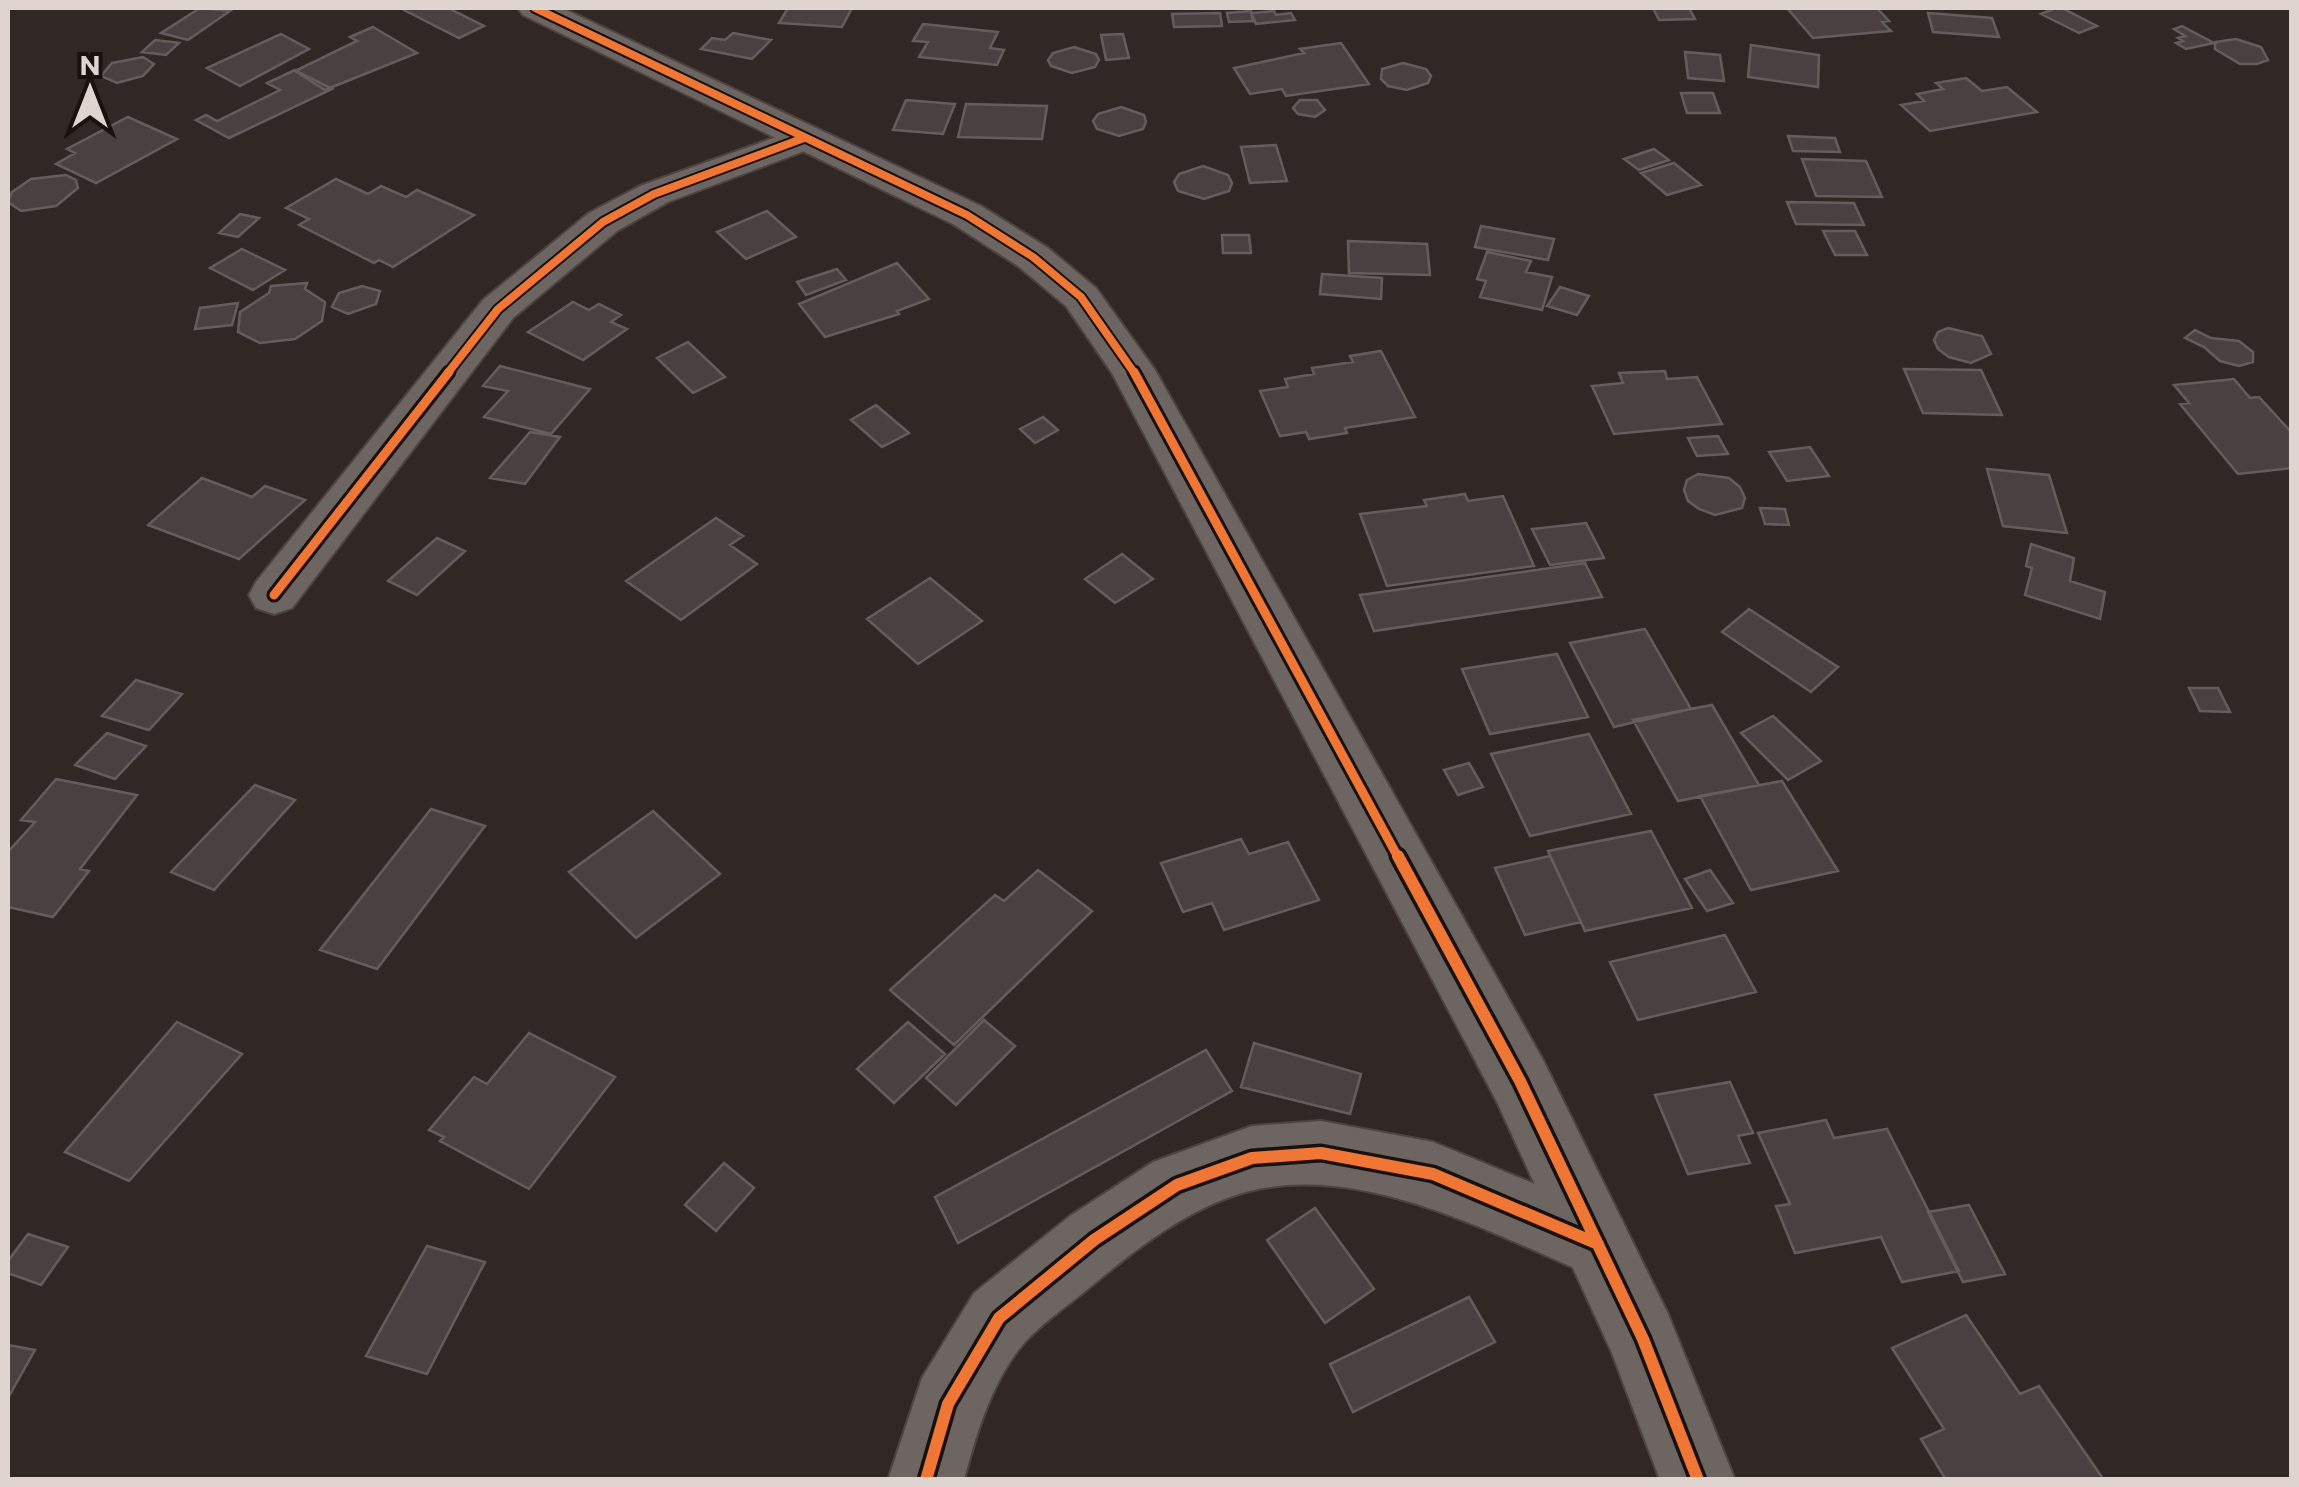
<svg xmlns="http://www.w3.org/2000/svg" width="2299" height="1487" font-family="Commissioner,sans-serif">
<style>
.building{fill:#4a4041;stroke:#645d5d;stroke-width:2.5}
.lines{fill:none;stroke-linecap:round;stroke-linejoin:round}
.minor-casing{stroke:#4c4441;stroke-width:4}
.tertiary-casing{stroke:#4c4441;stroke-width:4}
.minor{fill:#6c6562;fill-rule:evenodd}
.tertiary{fill:#6c6562;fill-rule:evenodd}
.cycleway-far2-casing{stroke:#18110e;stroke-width:12}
.cycleway-far1-casing{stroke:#18110e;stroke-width:15}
.cycleway-casing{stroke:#18110e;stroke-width:19}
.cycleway-far2{stroke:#f07635;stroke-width:8}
.cycleway-far1{stroke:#f07635;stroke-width:9}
.cycleway{stroke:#f07635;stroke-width:12}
</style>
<rect width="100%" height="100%" fill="#312825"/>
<path class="building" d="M 200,8 L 230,11 L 188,40 L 161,33 Z
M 400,8 L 448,8 L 484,26 L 459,38 Z
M 788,8 L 852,8 L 842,27 L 779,23 Z
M 1653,8 L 1689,8 L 1695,19 L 1659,20 Z
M 1787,8 L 1877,8 L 1889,21 L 1882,22 L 1891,31 L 1813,38 Z
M 2056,8 L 2062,8 L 2097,26 L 2079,33 L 2041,14 Z
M 1251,11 L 1253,21 L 1229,22 L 1227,13 Z
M 1274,11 L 1276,15 L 1291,13 L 1295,20 L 1256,24 L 1251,13 Z
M 1220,13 L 1222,26 L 1174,27 L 1172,14 Z
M 1928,13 L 1992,18 L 1999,37 L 1933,32 Z
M 923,24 L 998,32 L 990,48 L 1004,50 L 997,65 L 919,57 L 928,42 L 913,41 Z
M 2182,26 L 2214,43 L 2186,49 L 2176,43 L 2183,41 L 2178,38 L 2185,36 L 2174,29 Z
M 373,27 L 417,53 L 325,90 L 295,71 L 357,41 L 350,37 Z
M 733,33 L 771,40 L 752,59 L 701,49 L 712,38 L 725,40 Z
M 281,34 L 309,49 L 240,86 L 207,68 Z
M 1123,34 L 1129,58 L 1106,60 L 1101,35 Z
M 2236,39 L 2261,47 L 2268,60 L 2257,64 L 2240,64 L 2215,49 L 2215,42 Z
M 155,40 L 179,43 L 166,55 L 142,52 Z
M 1341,43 L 1369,84 L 1286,96 L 1282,89 L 1250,94 L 1234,68 L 1304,53 L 1300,49 Z
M 1751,45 L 1819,55 L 1818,87 L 1748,77 Z
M 1074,47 L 1096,54 L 1099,60 L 1095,67 L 1072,73 L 1051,66 L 1048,60 L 1053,53 Z
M 1685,52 L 1720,55 L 1724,81 L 1688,78 Z
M 143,57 L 154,64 L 143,76 L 117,83 L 101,76 L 112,63 Z
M 1403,63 L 1426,69 L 1431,76 L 1428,83 L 1407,90 L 1388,86 L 1381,79 L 1382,69 Z
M 295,70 L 332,89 L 229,138 L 196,120 L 206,115 L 217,121 L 280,90 L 267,83 Z
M 1966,78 L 1982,91 L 2007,87 L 2037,112 L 1930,131 L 1901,105 L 1924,101 L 1917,94 L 1943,89 L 1936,83 Z
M 1681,93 L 1713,93 L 1720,113 L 1687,113 Z
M 906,100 L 955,104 L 943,134 L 893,130 Z
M 1300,100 L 1317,100 L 1325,110 L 1315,117 L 1298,114 L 1293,108 Z
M 966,104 L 1047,106 L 1042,139 L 958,137 Z
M 1121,107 L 1144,115 L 1146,122 L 1143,129 L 1119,136 L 1097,129 L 1093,121 L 1098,114 Z
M 128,117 L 177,139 L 96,183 L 56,164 L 75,153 L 67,149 Z
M 1788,136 L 1835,138 L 1840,152 L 1793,151 Z
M 1276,145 L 1287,181 L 1250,183 L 1241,147 Z
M 1654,149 L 1669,160 L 1639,170 L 1624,159 Z
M 1802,159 L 1866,161 L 1882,197 L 1816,196 Z
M 1674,163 L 1701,185 L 1667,195 L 1641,173 Z
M 1203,166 L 1228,175 L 1232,183 L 1229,191 L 1204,199 L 1178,191 L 1174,182 L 1179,174 Z
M 66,175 L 76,180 L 78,188 L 56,206 L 21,211 L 8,202 L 12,192 L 31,179 Z
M 336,179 L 368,194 L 381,186 L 406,197 L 417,190 L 474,215 L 393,267 L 379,260 L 374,263 L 299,225 L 309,219 L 286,208 Z
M 1787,202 L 1854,203 L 1864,225 L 1796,224 Z
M 767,211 L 796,237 L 746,259 L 717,232 Z
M 240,214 L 259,218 L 238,237 L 219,233 Z
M 1481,226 L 1554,239 L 1548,260 L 1475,247 Z
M 1823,231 L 1855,231 L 1867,255 L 1835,255 Z
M 1222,235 L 1249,235 L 1251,253 L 1223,253 Z
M 1348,241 L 1427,244 L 1430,275 L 1349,273 Z
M 242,249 L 285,270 L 253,290 L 210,268 Z
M 1487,252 L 1531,261 L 1526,272 L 1552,277 L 1542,310 L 1480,297 L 1486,281 L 1477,279 Z
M 897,263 L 929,299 L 897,311 L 899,314 L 825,337 L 799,304 Z
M 837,269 L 846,280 L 806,295 L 797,282 Z
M 1322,274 L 1382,278 L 1381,299 L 1320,294 Z
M 307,283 L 305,289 L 325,302 L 322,321 L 295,339 L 260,343 L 238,332 L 240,312 L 269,293 L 271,286 Z
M 362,286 L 380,291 L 376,304 L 348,314 L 332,307 L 339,293 Z
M 1560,287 L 1589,296 L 1577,315 L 1547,306 Z
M 573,302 L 589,310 L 599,304 L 621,315 L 611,322 L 627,329 L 583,360 L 528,332 Z
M 238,303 L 232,325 L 195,329 L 200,308 Z
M 1948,328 L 1982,336 L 1991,354 L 1971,363 L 1949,357 L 1938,349 L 1934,340 L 1938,332 Z
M 2195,330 L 2211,338 L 2239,341 L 2253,352 L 2253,362 L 2239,366 L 2220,361 L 2204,347 L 2185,338 Z
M 688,342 L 725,377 L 693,393 L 657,358 Z
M 1381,351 L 1415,417 L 1345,428 L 1347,433 L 1309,439 L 1306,432 L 1280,436 L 1260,391 L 1288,387 L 1285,379 L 1314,374 L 1312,368 L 1353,362 L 1350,356 Z
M 500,366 L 590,389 L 551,434 L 484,417 L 508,391 L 483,386 Z
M 1904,369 L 1981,370 L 2002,415 L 1923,413 Z
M 1665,371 L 1667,379 L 1697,377 L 1722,424 L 1614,434 L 1592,386 L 1623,383 L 1619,373 Z
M 2234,379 L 2250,398 L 2259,397 L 2292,433 L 2292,468 L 2238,474 L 2180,404 L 2189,403 L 2174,385 Z
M 876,405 L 909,433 L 882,447 L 851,420 Z
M 1043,417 L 1058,430 L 1035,443 L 1020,429 Z
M 530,432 L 560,437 L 525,484 L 490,478 Z
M 1718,436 L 1728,454 L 1697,456 L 1688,438 Z
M 1810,447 L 1829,476 L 1787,481 L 1769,452 Z
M 1987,469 L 2049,475 L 2067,533 L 2003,526 Z
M 1698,474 L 1729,478 L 1740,487 L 1745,498 L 1742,508 L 1715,515 L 1699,509 L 1688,501 L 1684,490 L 1687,480 Z
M 202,478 L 252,497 L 265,486 L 305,500 L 239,559 L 148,525 Z
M 1465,494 L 1468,501 L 1503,496 L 1534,566 L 1387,586 L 1360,514 L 1427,506 L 1424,500 Z
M 1760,508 L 1785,509 L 1789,525 L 1765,524 Z
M 716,518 L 743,536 L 730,545 L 757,564 L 681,620 L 626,581 Z
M 1586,523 L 1604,558 L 1550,565 L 1532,529 Z
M 437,538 L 465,551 L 417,595 L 388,581 Z
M 2031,544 L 2074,558 L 2070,581 L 2105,592 L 2100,619 L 2025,595 L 2032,568 L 2026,566 Z
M 1122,554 L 1153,579 L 1115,603 L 1085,579 Z
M 1585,563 L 1602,597 L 1374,631 L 1360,595 Z
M 930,578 L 982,621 L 918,664 L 867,619 Z
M 1749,609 L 1838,667 L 1811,692 L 1722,632 Z
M 1645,629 L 1691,709 L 1614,727 L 1570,643 Z
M 1557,654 L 1588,717 L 1490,734 L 1462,669 Z
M 136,680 L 182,694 L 149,730 L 102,716 Z
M 2189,688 L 2218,688 L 2230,712 L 2200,711 Z
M 1712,705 L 1759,785 L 1678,801 L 1633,720 Z
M 1773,716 L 1821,761 L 1788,780 L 1741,733 Z
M 107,733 L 146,746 L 115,779 L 75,765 Z
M 1589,734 L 1631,814 L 1530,836 L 1491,754 Z
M 1469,763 L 1483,787 L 1458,795 L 1444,770 Z
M 56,779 L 137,795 L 80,869 L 89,871 L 53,917 L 8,907 L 8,852 L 35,822 L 21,820 Z
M 1782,781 L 1838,871 L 1751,890 L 1700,796 Z
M 255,785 L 295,800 L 214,890 L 171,872 Z
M 431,809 L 485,826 L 377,969 L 320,950 Z
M 653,811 L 720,874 L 636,938 L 569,872 Z
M 1651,831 L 1692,908 L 1585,931 L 1548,851 Z
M 1241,839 L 1249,854 L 1288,842 L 1319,900 L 1224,930 L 1212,903 L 1183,912 L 1161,863 Z
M 1550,856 L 1581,922 L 1525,935 L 1495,868 Z
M 1038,870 L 1092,911 L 954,1045 L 890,990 L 995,895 L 1004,901 Z
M 1710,870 L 1733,903 L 1707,911 L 1685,879 Z
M 1725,935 L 1756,992 L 1638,1020 L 1610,962 Z
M 984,1020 L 1015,1046 L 956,1105 L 926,1078 Z
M 177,1022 L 242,1054 L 129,1181 L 65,1152 Z
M 908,1022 L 945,1054 L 894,1103 L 857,1069 Z
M 529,1033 L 615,1077 L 529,1189 L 440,1141 L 444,1137 L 429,1130 L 474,1077 L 487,1084 Z
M 1254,1043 L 1361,1074 L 1350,1114 L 1241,1087 Z
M 1206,1050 L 1232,1091 L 958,1243 L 935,1197 Z
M 1730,1082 L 1753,1133 L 1738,1136 L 1750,1163 L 1688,1174 L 1655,1095 Z
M 1826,1120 L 1834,1138 L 1887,1129 L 1959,1271 L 1902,1282 L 1881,1237 L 1795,1253 L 1776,1206 L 1790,1204 L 1758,1133 Z
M 724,1163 L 754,1188 L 716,1231 L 685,1205 Z
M 1969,1205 L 2005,1274 L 1963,1282 L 1928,1212 Z
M 1315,1208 L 1374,1289 L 1325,1323 L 1267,1240 Z
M 28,1234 L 68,1247 L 41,1285 L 8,1273 L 8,1261 Z
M 427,1246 L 485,1262 L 427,1374 L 366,1356 Z
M 1469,1297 L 1495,1342 L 1353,1412 L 1330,1364 Z
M 1966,1315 L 2020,1394 L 2039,1386 L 2104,1480 L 1946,1480 L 1921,1439 L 1944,1429 L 1892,1348 Z
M 8,1345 L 35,1350 L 8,1398 Z"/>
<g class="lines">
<g class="minor-casing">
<path id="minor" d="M 804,127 L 818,130 L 823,138 L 818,146 L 668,202 L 617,231 L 513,318 L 292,608 L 274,614 L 256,608 L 249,595 L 256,582 L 483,300 L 589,213 L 640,186 Z
M 1321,1121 L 1433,1142 L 1622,1220 L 1632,1244 L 1622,1268 L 1598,1278 C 1496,1236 1364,1162 1250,1191 C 1193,1205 1140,1246 1095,1283 C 1073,1302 1045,1320 1025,1342 C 993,1378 976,1434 964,1480 L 888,1480 L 922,1378 L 974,1293 L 1070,1216 L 1153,1162 L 1252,1126 Z"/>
</g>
<g class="tertiary-casing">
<path id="tertiary" d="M 518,8 L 562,8 L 981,206 L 1048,248 L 1096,288 L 1155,370 L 1543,1060 L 1668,1314 L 1735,1480 L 1660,1480 L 1612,1353 L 1497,1102 L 1112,373 L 1066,306 L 1018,266 L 953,224 L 523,15 Z"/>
</g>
<use href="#minor" class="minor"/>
<use href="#tertiary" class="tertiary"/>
<g class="cycleway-far2-casing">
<path id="cycleway-far2" d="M 535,8 L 967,215 L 1033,257 L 1081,297 L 1135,374
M 447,374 L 498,309 L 603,222 L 654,194 L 804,138"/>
</g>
<g class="cycleway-far1-casing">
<path id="cycleway-far1" d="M 1134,372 L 1399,859
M 274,595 L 449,372"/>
</g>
<g class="cycleway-casing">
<path id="cycleway" d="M 1398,856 L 1520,1081 L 1643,1339 L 1698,1480
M 926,1480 L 948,1404 L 999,1318 L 1094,1240 L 1177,1185 L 1252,1158 L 1321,1153 L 1433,1174 L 1598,1244"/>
</g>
<use href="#cycleway-far2" class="cycleway-far2"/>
<use href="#cycleway-far1" class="cycleway-far1"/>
<use href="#cycleway" class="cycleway"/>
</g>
<rect width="2299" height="1487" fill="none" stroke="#dfd4d0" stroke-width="20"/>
<g transform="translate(90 90)" stroke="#18110e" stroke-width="8" paint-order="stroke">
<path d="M0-8L18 38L0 25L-18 38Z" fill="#dfd4d0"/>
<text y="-15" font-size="28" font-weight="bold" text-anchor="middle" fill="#dfd4d0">N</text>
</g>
</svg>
